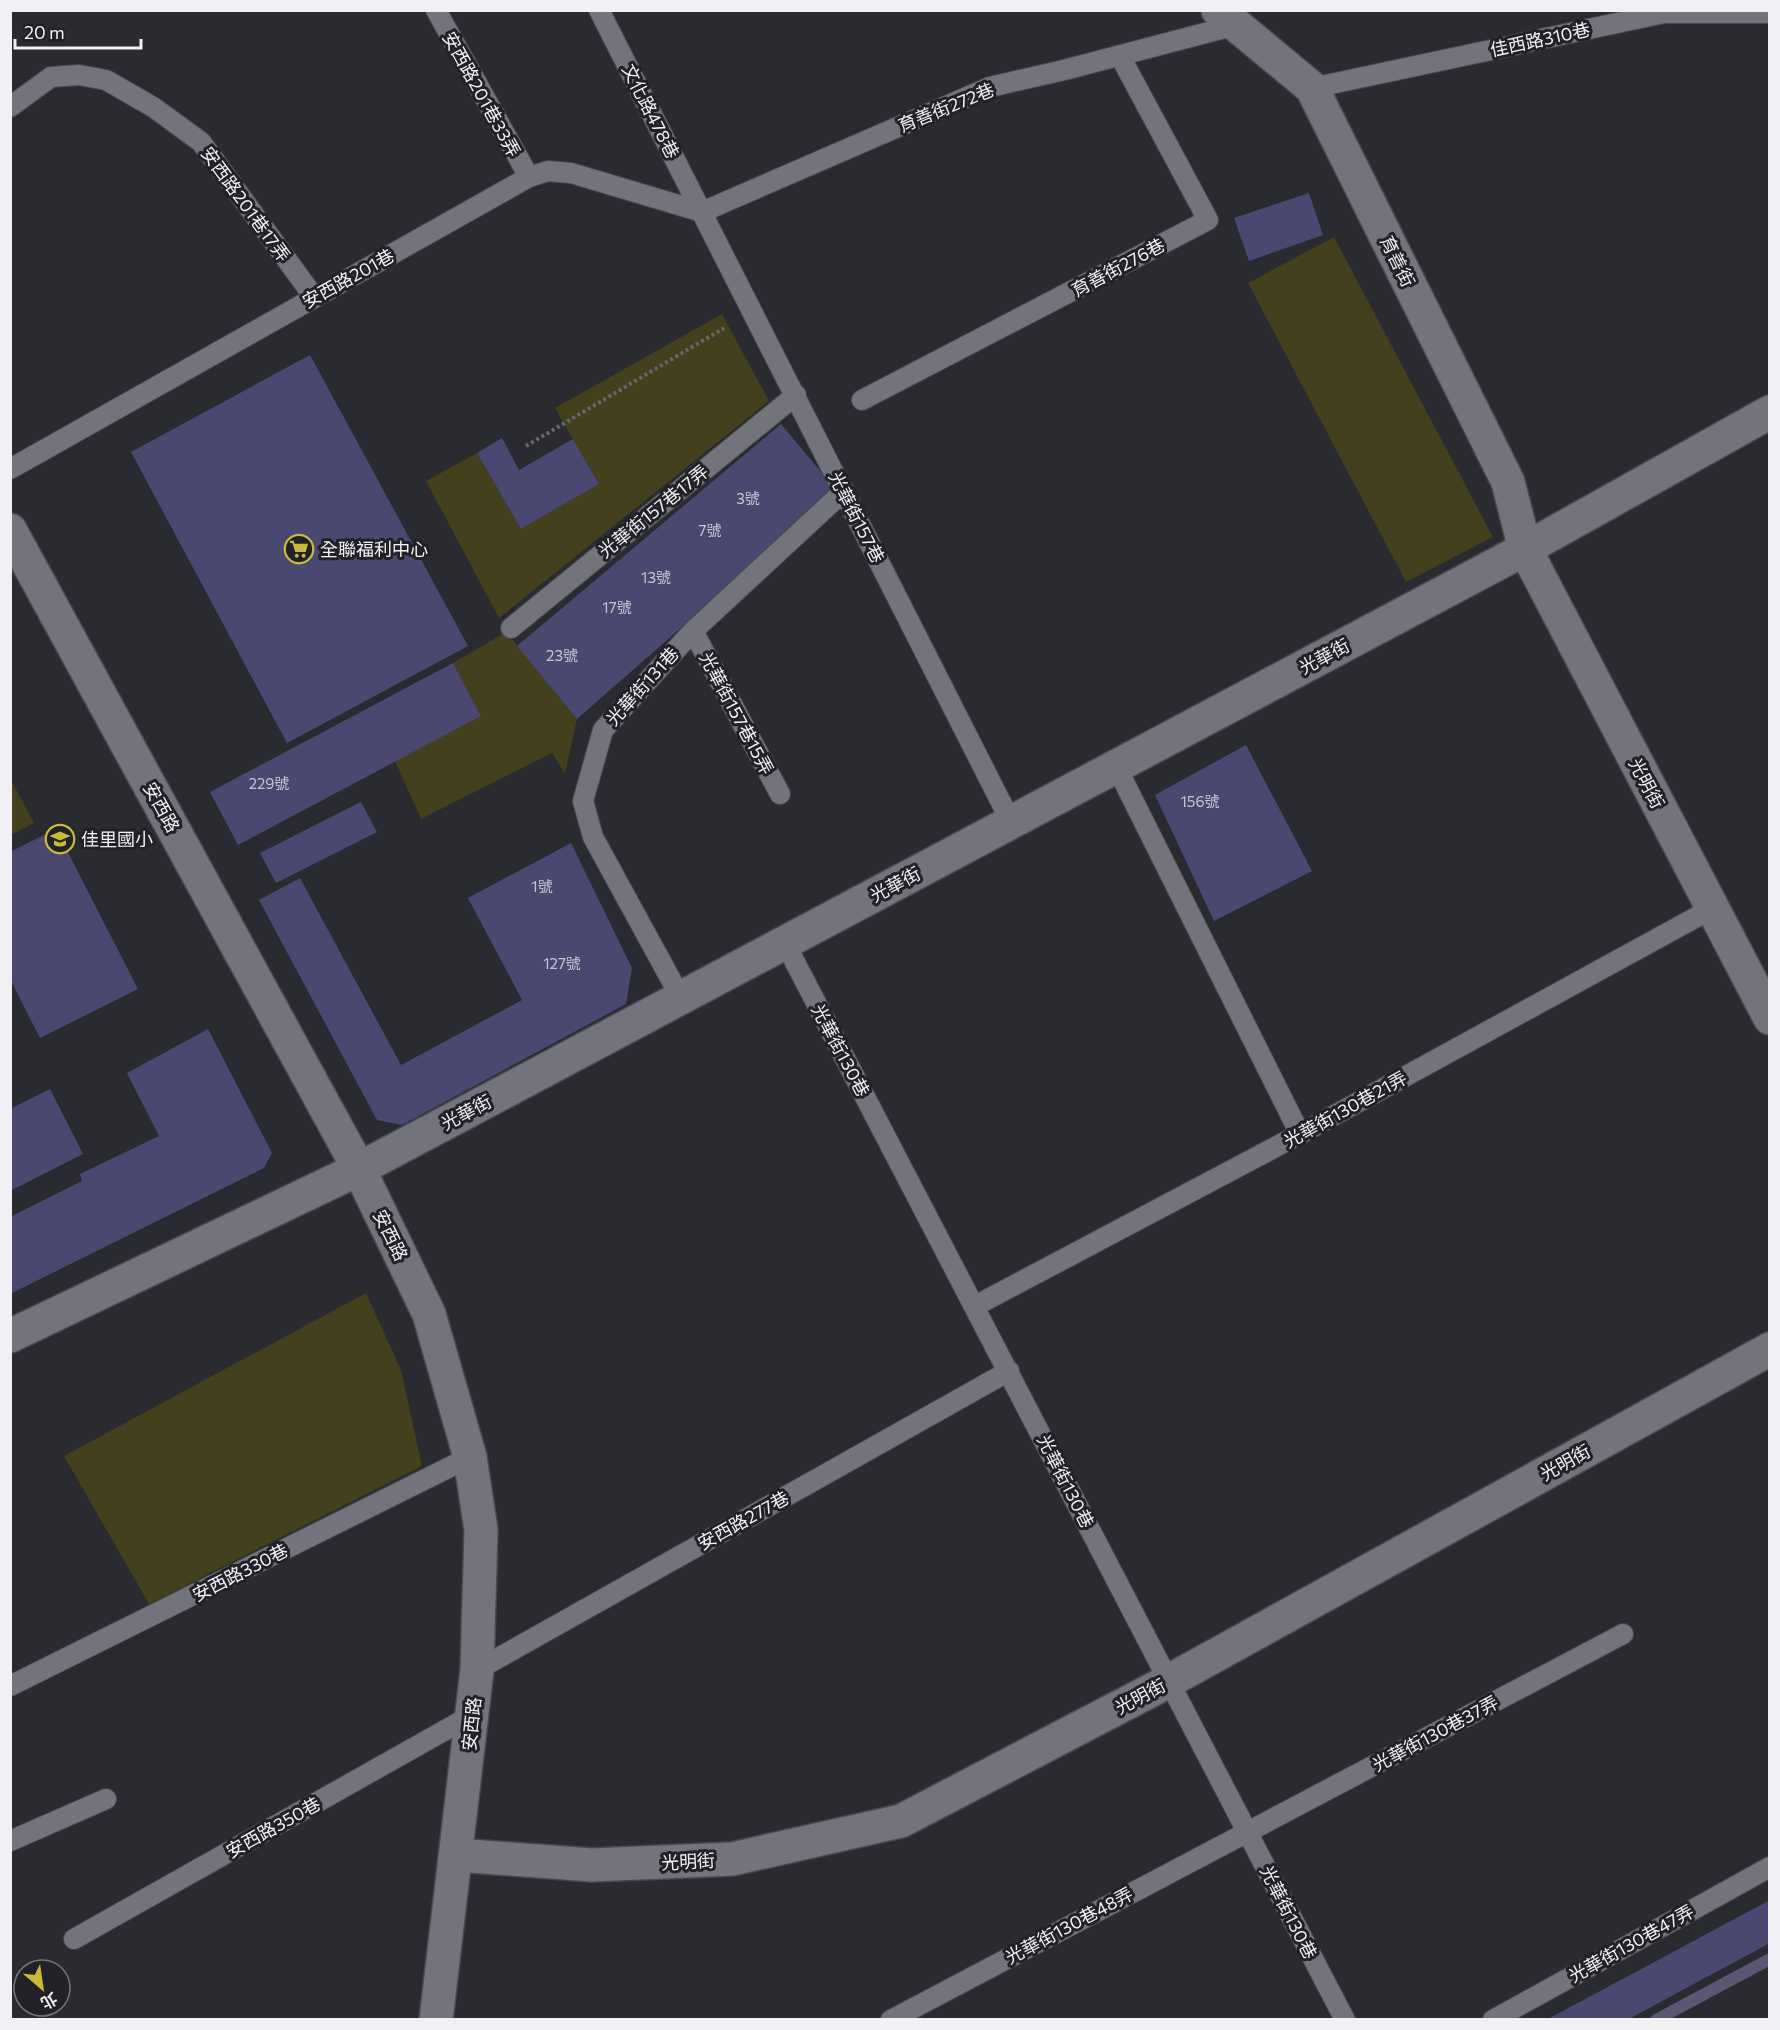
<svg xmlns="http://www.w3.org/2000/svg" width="1780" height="2030" font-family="Commissioner,'Noto Sans TC',sans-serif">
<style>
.green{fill:#443f1c}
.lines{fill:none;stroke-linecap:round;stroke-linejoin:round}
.stream{stroke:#5b5772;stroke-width:12}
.building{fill:#4a4871}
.lane-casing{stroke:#48484e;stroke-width:22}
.street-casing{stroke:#48484e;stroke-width:36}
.path{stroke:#67676e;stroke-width:4;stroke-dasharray:3 3;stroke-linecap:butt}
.lane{stroke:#73737b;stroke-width:20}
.street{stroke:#73737b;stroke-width:33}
.labels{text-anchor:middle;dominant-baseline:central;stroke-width:6;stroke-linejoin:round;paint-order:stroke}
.number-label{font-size:15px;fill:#c6c6d4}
.street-label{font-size:18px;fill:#f0f0f5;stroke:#212127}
.poi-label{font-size:18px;fill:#f0f0f5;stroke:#212127;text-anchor:start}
</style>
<rect width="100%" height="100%" fill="#2a2a31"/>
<path class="green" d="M 1334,237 L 1493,537 L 1406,582 L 1248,283 Z
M 722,314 L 769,401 L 499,618 L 426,481 L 477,453 L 521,529 L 599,484 L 555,408 Z
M 506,632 L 577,719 L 565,774 L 552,753 L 421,819 L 395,761 L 481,716 L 453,663 Z
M 10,778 L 34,823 L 11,835 L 10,835 Z
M 366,1293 L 401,1370 L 422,1466 L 149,1604 L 64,1456 Z"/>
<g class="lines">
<path class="stream" d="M 1656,2020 L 1770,1959"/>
</g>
<path class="building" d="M 1309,193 L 1323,235 L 1249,261 L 1234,218 Z
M 310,355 L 468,646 L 287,743 L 131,452 Z
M 781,424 L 837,491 L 577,719 L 517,646 Z
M 502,438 L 519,470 L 573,439 L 599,484 L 521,529 L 477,453 Z
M 453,663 L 481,716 L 238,845 L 210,792 Z
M 1246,745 L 1312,871 L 1214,921 L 1155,795 Z
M 361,802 L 377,832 L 276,883 L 260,853 Z
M 56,829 L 138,989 L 40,1038 L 10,979 L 10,852 Z
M 571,843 L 632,968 L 626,1004 L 402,1125 L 377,1120 L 259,900 L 300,878 L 401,1065 L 522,1000 L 468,898 Z
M 208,1029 L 272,1153 L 264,1168 L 10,1294 L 10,1217 L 82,1181 L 80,1174 L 159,1136 L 127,1073 Z
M 50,1089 L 83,1154 L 10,1191 L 10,1109 Z
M 1770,1900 L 1770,1943 L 1627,2020 L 1546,2020 Z"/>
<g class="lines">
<g class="lane-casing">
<path id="lane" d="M 436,10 L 529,177
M 599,10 L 1011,822
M 1312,88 L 1664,13 L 1770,13
M 10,107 L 51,77 L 79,75 L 106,80 L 153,107 L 201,142 L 314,297
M 702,212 L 990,87 L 1064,70 L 1236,25
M 862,400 L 1208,220 L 1120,56
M 10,469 L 529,177 L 548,171 L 571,173 L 702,212
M 511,628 L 796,395
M 693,631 L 780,794
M 1116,766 L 1300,1134
M 785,943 L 1345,2020
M 681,998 L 593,837 L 583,801 L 603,730 L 693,631 L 844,491
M 975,1306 L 1300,1134 L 1713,908
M 477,1670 L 1009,1371
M 10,1686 L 470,1457
M 10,1841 L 106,1799
M 74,1939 L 472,1715
M 891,2020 L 1623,1634
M 1493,2020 L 1770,1867"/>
</g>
<g class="street-casing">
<path id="street" d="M 1218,10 L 1312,88 L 1508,482 L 1525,549 L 1770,1018
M 10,530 L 359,1169 L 429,1314 L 470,1457 L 481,1530 L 477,1670 L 436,2020
M 10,1336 L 359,1169 L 1525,549 L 1770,412
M 456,1855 L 592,1865 L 732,1859 L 901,1821 L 1169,1681 L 1770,1349"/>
</g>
<path class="path" d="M 526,446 L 724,328"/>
<use href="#lane" class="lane"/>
<use href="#street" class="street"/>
</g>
<defs>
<g id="supermarket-ring" transform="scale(1.5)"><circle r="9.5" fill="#212127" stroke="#cbba39" stroke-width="1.5"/><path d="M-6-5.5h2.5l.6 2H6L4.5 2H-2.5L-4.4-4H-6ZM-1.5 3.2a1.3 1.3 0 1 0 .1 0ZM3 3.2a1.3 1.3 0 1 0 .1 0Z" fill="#cbba39"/></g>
<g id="school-ring" transform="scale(1.5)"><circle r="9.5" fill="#212127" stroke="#cbba39" stroke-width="1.5"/><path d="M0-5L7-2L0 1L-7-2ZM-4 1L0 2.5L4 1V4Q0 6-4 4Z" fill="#cbba39"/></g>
</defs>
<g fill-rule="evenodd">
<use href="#supermarket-ring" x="299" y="549"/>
<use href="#school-ring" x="60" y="839"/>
</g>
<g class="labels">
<g class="number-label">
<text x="748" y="498">3號</text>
<text x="710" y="530">7號</text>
<text x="656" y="577">13號</text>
<text x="617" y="607">17號</text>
<text x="562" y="655">23號</text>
<text x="269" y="783">229號</text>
<text x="1200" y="801">156號</text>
<text x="542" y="886">1號</text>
<text x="562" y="963">127號</text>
</g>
<g class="street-label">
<text transform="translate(1540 39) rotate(-12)">佳西路310巷</text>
<text transform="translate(482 94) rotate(61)">安西路201巷33弄</text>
<text transform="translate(946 107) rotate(-22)">育善街272巷</text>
<text transform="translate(651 111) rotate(63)">文化路478巷</text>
<text transform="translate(246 204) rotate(54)">安西路201巷17弄</text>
<text transform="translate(1398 261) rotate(64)">育善街</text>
<text transform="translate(1118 267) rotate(-28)">育善街276巷</text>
<text transform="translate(348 278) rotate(-29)">安西路201巷</text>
<text transform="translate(653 511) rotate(-39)">光華街157巷17弄</text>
<text transform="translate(857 517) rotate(63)">光華街157巷</text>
<text transform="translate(1324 656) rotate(-28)">光華街</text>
<text transform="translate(642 686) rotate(-48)">光華街131巷</text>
<text transform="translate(737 713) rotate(62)">光華街157巷15弄</text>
<text transform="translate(1647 783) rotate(62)">光明街</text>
<text transform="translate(162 807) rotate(61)">安西路</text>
<text transform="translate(895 884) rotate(-28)">光華街</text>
<text transform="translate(841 1050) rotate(62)">光華街130巷</text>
<text transform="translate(1345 1109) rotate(-29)">光華街130巷21弄</text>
<text transform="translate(466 1112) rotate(-28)">光華街</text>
<text transform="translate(391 1235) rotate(64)">安西路</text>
<text transform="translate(1565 1462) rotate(-29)">光明街</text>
<text transform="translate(1066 1481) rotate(63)">光華街130巷</text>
<text transform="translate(743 1520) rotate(-29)">安西路277巷</text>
<text transform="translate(240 1572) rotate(-27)">安西路330巷</text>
<text transform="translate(1140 1696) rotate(-28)">光明街</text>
<text transform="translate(471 1724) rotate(-84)">安西路</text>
<text transform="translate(1435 1733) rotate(-28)">光華街130巷37弄</text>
<text transform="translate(273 1827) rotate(-29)">安西路350巷</text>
<text transform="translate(688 1861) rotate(-3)">光明街</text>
<text transform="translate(1289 1912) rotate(63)">光華街130巷</text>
<text transform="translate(1069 1925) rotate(-28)">光華街130巷48弄</text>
<text transform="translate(1631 1943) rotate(-29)">光華街130巷47弄</text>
</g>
<g class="poi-label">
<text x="320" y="549">全聯福利中心</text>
<text x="81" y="839">佳里國小</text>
</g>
</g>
<rect width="1780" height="2030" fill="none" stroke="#f0f0f5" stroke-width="24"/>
<g transform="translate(42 1988) rotate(151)"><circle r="28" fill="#212127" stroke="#747479" stroke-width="1.5"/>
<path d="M0-4.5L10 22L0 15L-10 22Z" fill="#cbba39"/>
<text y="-9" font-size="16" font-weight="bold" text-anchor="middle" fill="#f0f0f5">北</text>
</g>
<path d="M15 39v9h126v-9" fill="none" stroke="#f0f0f5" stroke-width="3"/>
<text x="24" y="39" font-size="18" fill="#f0f0f5" stroke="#212127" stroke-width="4.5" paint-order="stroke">20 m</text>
</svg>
